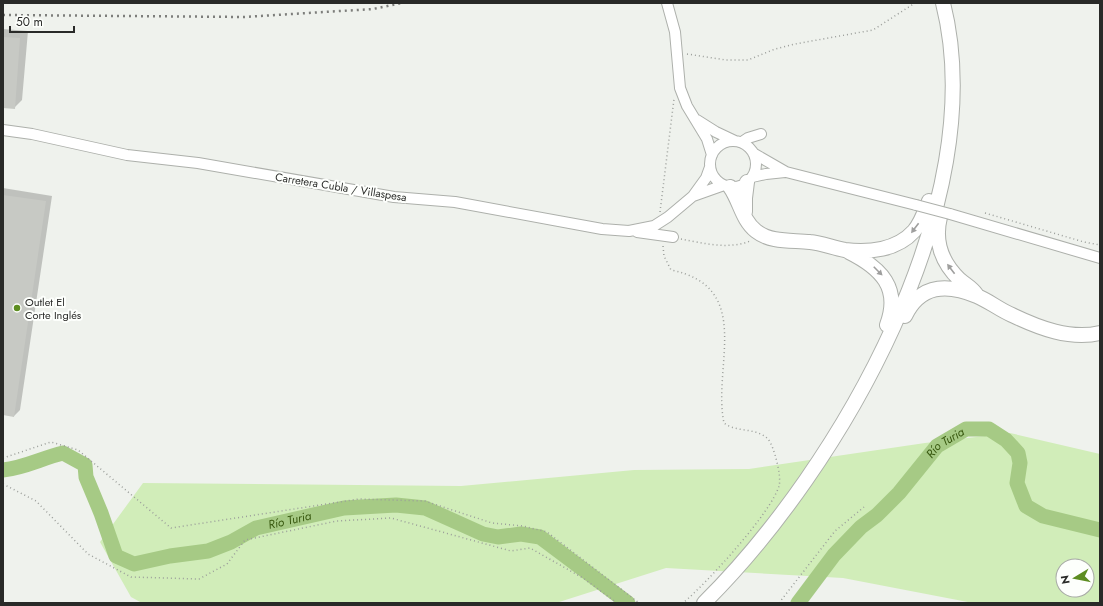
<svg xmlns="http://www.w3.org/2000/svg" width="1103" height="606" font-family="Jost,sans-serif">
<style>
.green{fill:#d1edb9;fill-rule:evenodd}
.shadow{fill:#0003}
.lines{fill:none;stroke-linecap:round;stroke-linejoin:round}
.river{stroke:#a6ca85;stroke-width:15}
.building{fill:#c7c9c4}
.minor-casing{stroke:#adb0ab;stroke-width:12}
.highway-casing{stroke:#adb0ab;stroke-width:16}
.path{stroke:#9b9e9a;stroke-width:1.5;stroke-dasharray:1 3;stroke-linecap:butt}
.minor{stroke:#fff;stroke-width:10}
.highway{stroke:#fff;stroke-width:14}
.rail{stroke:#7d7e7b;stroke-width:2.5;stroke-dasharray:2 4;stroke-linecap:butt}
.minor-bridge-casing{stroke:#adb0ab;stroke-width:12;stroke-linecap:butt}
.minor-bridge{stroke:#fff;stroke-width:10}
.oneway{fill:#9f9f9e}
.poi-dot{fill:#5d8d21;stroke:#fdfffc;stroke-width:1.5}
.labels{text-anchor:middle;dominant-baseline:central;stroke-width:4;stroke-linejoin:round;paint-order:stroke}
.street-label{font-size:11px;fill:#292a28;stroke:#fdfffc}
.poi-label{font-size:11px;fill:#292a28;stroke:#fdfffc;text-anchor:start}
.water-label{font-size:12px;font-style:italic;fill:#37570e;stroke:#fdfffc}
</style>
<rect width="100%" height="100%" fill="#eff2ed"/>
<path class="green" d="M 1010,433 L 1100,454 L 1100,603 L 973,603 L 843,578 L 666,568 L 556,603 L 142,603 L 131,597 L 100,542 L 143,483 L 461,486 L 634,470 L 749,469 L 925,443 ZM 1063,566 L 1087,566 L 1087,590 L 1063,590 Z"/>
<path class="shadow" d="M 3,29 L 28,31 L 22,100 L 14,108 L 3,107 Z
M 3,188 L 52,196 L 20,410 L 14,416 L 3,414 Z"/>
<g class="lines">
<g class="river">
<path id="s1" d="M 3,470 C 24,468 42,458 63,453 L 85,465 L 86,477 L 101,513 L 116,556 L 134,564 L 170,556 L 208,551 L 231,542 L 256,528 L 344,508 L 396,505 L 425,508 L 483,534 L 498,537 L 521,534 L 540,537 L 628,603"/>
<path id="s2" d="M 798,603 L 834,555 L 861,527 L 877,515 L 899,493 L 937,446 L 966,429 L 989,429 L 1006,440 L 1018,453 L 1020,463 L 1017,483 L 1026,506 L 1043,516 L 1100,530"/>
</g>
</g>
<path class="building" d="M 3,37 L 20,38 L 15,109 L 3,108 Z
M 3,195 L 46,201 L 14,417 L 3,415 Z"/>
<g class="lines">
<g class="minor-casing">
<path id="minor" d="M 667,3 L 675,32 L 680,88 L 687,106 L 707,139 L 712,155
M 697,120 L 716,132 L 735,141
M 3,130 L 32,134 L 127,155 L 198,163 L 394,197 L 455,202 L 602,229 L 629,231 L 654,226 L 668,217 L 693,196 L 706,178 L 710,167
M710 164a23 23 0 1 1 46 0a23 23 0 1 1-46 0Z
M 742,142 L 748,138 L 761,134
M 753,153 L 786,172 L 916,205
M 752,177 L 766,174 L 785,172
M 693,196 L 724,185
M 950,214 L 1100,258
M 637,232 L 673,237"/>
</g>
<g class="highway-casing">
<path id="highway" d="M 730,187 C 740,201 742,220 756,231 C 771,243 792,240 810,242 C 822,243 833,248 845,250 C 869,253 897,250 914,231 C 921,223 925,211 929,201
M 745,212 L 745,198 L 747,182
M 940,217 C 934,241 942,263 960,280 C 966,285 972,288 976,294
M 849,252 C 881,268 901,288 887,325
M 905,316 C 920,285 946,283 977,296 C 989,301 1000,310 1012,315 C 1039,328 1070,340 1100,333
M 704,603 C 841,467 993,201 943,3"/>
</g>
<path class="path" d="M 687,54 L 726,60 L 748,60 L 775,49 L 795,44 L 873,30 L 915,3
M 660,212 L 674,99
M 985,213 L 1084,242 L 1100,245
M 681,239 C 702,243 729,250 750,241
M 663,246 L 664,256 L 671,270 C 755,287 712,367 724,423 C 737,433 756,427 768,439 C 774,446 782,477 779,486 C 771,513 707,583 683,603
M 3,458 L 51,442 L 78,450 L 171,528 L 359,499 L 425,501 L 492,523 L 523,526 L 547,532 L 639,603
M 3,484 L 36,501 L 88,554 L 131,577 L 199,579 L 227,564 L 245,540 L 337,521 L 391,518 L 511,551 L 530,548 L 583,578 L 617,603
M 779,603 L 835,531 L 864,507"/>
<use href="#minor" class="minor"/>
<use href="#highway" class="highway"/>
<path class="rail" d="M 3,15 L 244,17 L 373,9 L 402,3"/>
<g class="minor-bridge-casing">
<path id="minor-bridge" d="M 916,205 L 950,214"/>
</g>
<use href="#minor-bridge" class="minor-bridge"/>
</g>
<defs><path id="oneway-solid" d="M-6-.8H1V-3.2L6.5 0L1 3.2V.8H-6Z"/></defs>
<g class="oneway">
<use href="#oneway-solid" transform="translate(915 228) rotate(127)"/>
<use href="#oneway-solid" transform="translate(951 269) rotate(-127)"/>
<use href="#oneway-solid" transform="translate(878 271) rotate(45)"/>
</g>
<circle class="poi-dot" cx="17" cy="308" r="4"/>
<g class="labels">
<g class="street-label">
<text transform="translate(341 187) rotate(9)">Carretera Cubla / Villaspesa</text>
</g>
<g class="poi-label">
<text x="25" y="302">Outlet El<tspan x="25" dy="13">Corte Inglés</tspan></text>
</g>
<g class="water-label">
<text stroke="none"><textPath href="#s2" startOffset="219">Río Turia</textPath></text>
<text stroke="none"><textPath href="#s1" startOffset="367">Río Turia</textPath></text>
</g>
</g>
<rect width="1103" height="606" fill="none" stroke="#292a28" stroke-width="8"/>
<g transform="translate(1075 578) rotate(260)"><circle r="19" fill="#fdfffc" stroke="#a8aaa7"/>
<path d="M0-3L7 15L0 10L-7 15Z" fill="#5d8d21"/>
<text y="-6" font-size="11" font-weight="bold" text-anchor="middle" fill="#292a28">N</text>
</g>
<path d="M10 26v6h64v-6" fill="none" stroke="#292a28" stroke-width="2"/>
<text x="16" y="26" font-size="12" fill="#292a28" stroke="#fdfffc" stroke-width="3" paint-order="stroke">50 m</text>
</svg>
